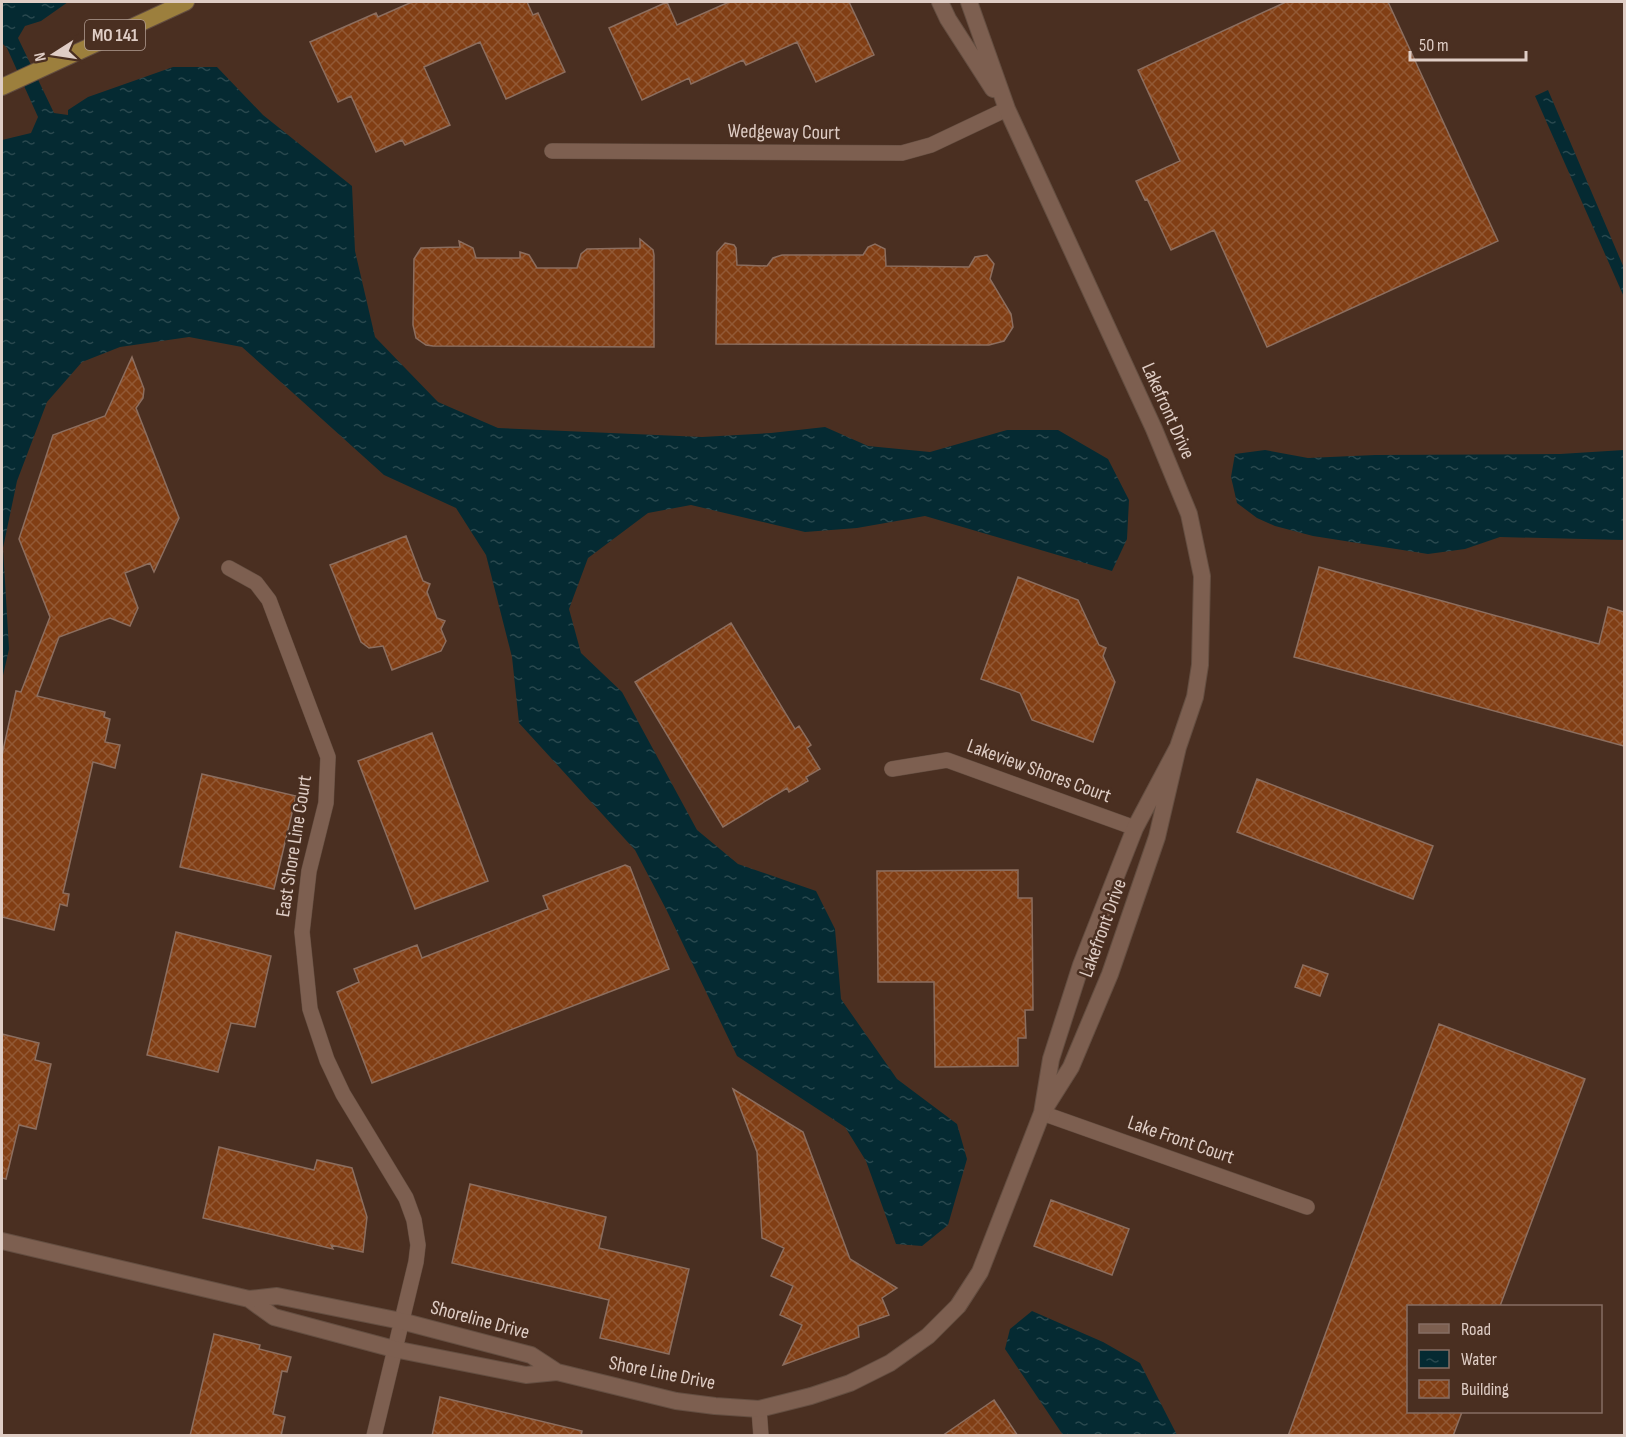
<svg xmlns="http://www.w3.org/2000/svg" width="1626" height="1437" font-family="'Sofia Sans Condensed',sans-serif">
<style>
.water{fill:url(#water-ripples)}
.building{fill:url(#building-cross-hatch);stroke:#8c6e5f;stroke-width:1.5}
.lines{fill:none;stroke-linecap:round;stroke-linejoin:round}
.minor-casing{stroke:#644e41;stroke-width:16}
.tertiary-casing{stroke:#644e41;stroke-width:18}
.trunk-casing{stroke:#644e41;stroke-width:18}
.minor{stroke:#7d5f50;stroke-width:15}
.tertiary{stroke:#7d5f50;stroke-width:16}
.trunk{stroke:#9c7f3d;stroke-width:16}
.labels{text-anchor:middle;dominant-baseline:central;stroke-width:5;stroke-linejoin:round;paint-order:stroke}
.shield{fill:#4a2f21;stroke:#b29e94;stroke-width:1.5}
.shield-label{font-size:18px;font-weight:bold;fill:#dfcdc5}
.street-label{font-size:20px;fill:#dfcdc5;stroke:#4a2f21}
</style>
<defs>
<pattern id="water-ripples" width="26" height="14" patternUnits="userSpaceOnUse" patternTransform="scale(1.5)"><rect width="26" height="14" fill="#052a32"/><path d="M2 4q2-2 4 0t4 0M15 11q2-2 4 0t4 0" fill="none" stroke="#29484e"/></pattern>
<pattern id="building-cross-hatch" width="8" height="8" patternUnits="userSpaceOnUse" patternTransform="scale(1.5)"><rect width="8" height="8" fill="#813e14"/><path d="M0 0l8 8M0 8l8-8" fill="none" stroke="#925935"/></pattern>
</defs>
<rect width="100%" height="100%" fill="#4a2f21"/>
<path class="water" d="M 2,2 L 68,2 L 41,21 L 25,26 L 18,38 L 54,113 L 68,115 L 68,110 L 88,97 L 173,67 L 217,67 L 263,115 L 352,186 L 355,251 L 375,337 L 438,402 L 498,428 L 702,437 L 771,433 L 825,427 L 868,446 L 930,452 L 1007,430 L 1058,430 L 1108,459 L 1129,500 L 1127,539 L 1112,571 L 925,516 L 857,528 L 805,532 L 691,505 L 648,513 L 588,558 L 569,609 L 581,653 L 622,692 L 697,830 L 738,864 L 816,891 L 835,929 L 841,999 L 897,1079 L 957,1124 L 967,1159 L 948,1225 L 922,1246 L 896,1244 L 866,1161 L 845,1127 L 737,1056 L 667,911 L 635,850 L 519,723 L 512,657 L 486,555 L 456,508 L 384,475 L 242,347 L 189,337 L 120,347 L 82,362 L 47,402 L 17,481 L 3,548 L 9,649 L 2,680 L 2,140 L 31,133 L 38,117 L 7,48 L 2,43 Z
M 1548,90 L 1624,268 L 1624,297 L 1535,96 Z
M 1265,450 L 1308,458 L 1375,455 L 1560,454 L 1624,450 L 1624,540 L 1500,537 L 1465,549 L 1428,554 L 1313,536 L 1275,526 L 1257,518 L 1237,503 L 1231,477 L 1235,454 Z
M 1032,1311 L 1103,1342 L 1140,1363 L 1177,1435 L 1063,1435 L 1005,1349 L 1010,1329 Z"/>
<path class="building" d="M 412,2 L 527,2 L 533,15 L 538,13 L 565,72 L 506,99 L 480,42 L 424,67 L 450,125 L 405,145 L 402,140 L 376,152 L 351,96 L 338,102 L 310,42 L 376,13 L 378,17 Z
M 667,2 L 677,25 L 729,2 L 849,2 L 874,55 L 816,82 L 797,42 L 746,65 L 743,60 L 691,84 L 689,78 L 642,100 L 609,28 Z
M 1286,2 L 1388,2 L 1498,241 L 1267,347 L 1214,230 L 1171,250 L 1147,199 L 1145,200 L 1136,181 L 1180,161 L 1138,70 Z
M 640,239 L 653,250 L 654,255 L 654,347 L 433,346 L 426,345 L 416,338 L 413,325 L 414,259 L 421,248 L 460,247 L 459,241 L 473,248 L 476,258 L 520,258 L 520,252 L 529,255 L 537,268 L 577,268 L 581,254 L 587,249 L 640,248 Z
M 725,243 L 734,245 L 736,248 L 737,265 L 767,266 L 773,258 L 782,255 L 863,255 L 868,247 L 875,244 L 885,249 L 886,266 L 969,267 L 975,257 L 987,255 L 994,264 L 990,279 L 1011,314 L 1013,327 L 1004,341 L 989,345 L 716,344 L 717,252 Z
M 132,357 L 144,389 L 143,398 L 136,408 L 179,518 L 154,572 L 150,563 L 125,573 L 138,608 L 130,626 L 110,618 L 59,637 L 37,696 L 105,712 L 104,717 L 110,719 L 105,742 L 120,745 L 115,768 L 93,762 L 63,893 L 69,894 L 67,906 L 60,904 L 54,930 L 2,917 L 2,755 L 16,691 L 21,692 L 50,617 L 19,539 L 53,435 L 105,416 Z
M 406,536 L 423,581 L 430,584 L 427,592 L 437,618 L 445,621 L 441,629 L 446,641 L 441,651 L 392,670 L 383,646 L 369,648 L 361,642 L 330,565 Z
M 1319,567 L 1599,644 L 1608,607 L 1624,612 L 1624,746 L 1294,657 Z
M 1018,577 L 1078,600 L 1099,645 L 1106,648 L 1103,656 L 1115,682 L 1093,742 L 1032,720 L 1020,693 L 981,679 Z
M 731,623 L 795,729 L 799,726 L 811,745 L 807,748 L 820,769 L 806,777 L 808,781 L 789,792 L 787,788 L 723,827 L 635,682 Z
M 432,733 L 488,881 L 415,909 L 358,761 Z
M 202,774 L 296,796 L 274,889 L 180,867 Z
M 1257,779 L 1433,846 L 1413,899 L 1237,832 Z
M 625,865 L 630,867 L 669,969 L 372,1083 L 337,992 L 359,982 L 354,969 L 417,945 L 422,958 L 548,909 L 543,896 Z
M 1018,870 L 1018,898 L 1032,898 L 1033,1010 L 1025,1010 L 1026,1038 L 1018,1038 L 1018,1066 L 935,1067 L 934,982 L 878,982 L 877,871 Z
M 176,932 L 271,956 L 255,1027 L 231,1023 L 218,1072 L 147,1055 Z
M 1303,965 L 1328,974 L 1320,996 L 1295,987 Z
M 1439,1024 L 1585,1079 L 1500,1306 L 1408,1306 L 1408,1412 L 1462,1412 L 1453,1436 L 1288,1436 Z
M 2,1034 L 39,1043 L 35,1060 L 51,1064 L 36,1129 L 19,1125 L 6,1179 L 2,1178 Z
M 733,1089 L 803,1132 L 850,1259 L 897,1288 L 882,1298 L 889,1315 L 858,1326 L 859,1337 L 783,1365 L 802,1325 L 780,1315 L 793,1286 L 771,1276 L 784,1248 L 762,1238 L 757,1152 Z
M 219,1147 L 314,1170 L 317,1160 L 352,1168 L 367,1217 L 363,1252 L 331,1245 L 333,1249 L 203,1218 Z
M 470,1184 L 606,1217 L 599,1248 L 689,1269 L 669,1354 L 600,1338 L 609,1300 L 452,1263 Z
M 1051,1200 L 1129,1229 L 1112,1275 L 1034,1246 Z
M 214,1334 L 260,1345 L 259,1349 L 291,1357 L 287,1372 L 282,1371 L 273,1414 L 285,1417 L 281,1436 L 190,1436 Z
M 440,1397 L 582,1431 L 581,1436 L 432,1436 Z
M 994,1400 L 1018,1436 L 942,1436 Z"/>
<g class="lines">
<g class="minor-casing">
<path id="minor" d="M 552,151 L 902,153 L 931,145 L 1007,109
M 229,568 L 256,583 L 269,600 L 328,757 L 326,803 L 309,871 L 302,932 L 310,1009 L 327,1060 L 343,1094 L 406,1198 L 414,1220 L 418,1245 L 416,1262 L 374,1436
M 892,769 L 947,760 L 1135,828
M 1042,1113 L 1307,1207
M 759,1409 L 761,1436"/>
</g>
<g class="tertiary-casing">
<path id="tertiary" d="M 940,2 L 948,19 L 993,89
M 969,2 L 1007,109 L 1154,429 L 1189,514 L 1202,576 L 1200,665 L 1195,697 L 1178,747 L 1157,837 L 1110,974 L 1071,1067 L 1047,1105
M 2,1241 L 249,1299 L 277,1296 L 401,1321 L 531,1355 L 557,1372
M 249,1299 L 274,1317 L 394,1349 L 526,1375 L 557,1372 L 676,1401 L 715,1406 L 759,1409 L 811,1396 L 850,1383 L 890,1363 L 928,1336 L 958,1306 L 980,1272 L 1042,1113 L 1051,1059 L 1081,965 L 1135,828 L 1178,747"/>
</g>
<g class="trunk-casing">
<path id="trunk" d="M 2,87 L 186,2"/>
</g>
<use href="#minor" class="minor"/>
<use href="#tertiary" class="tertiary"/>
<use href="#trunk" class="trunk"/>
</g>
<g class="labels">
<rect class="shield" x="85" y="20" width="60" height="30" rx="4.5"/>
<g class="shield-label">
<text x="115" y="35">MO 141</text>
</g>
<g class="street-label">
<text transform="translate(784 132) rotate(1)">Wedgeway Court</text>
<text transform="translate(1168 411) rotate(66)">Lakefront Drive</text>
<text transform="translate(1039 771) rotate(20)">Lakeview Shores Court</text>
<text transform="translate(294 846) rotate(-81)">East Shore Line Court</text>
<text transform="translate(1103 928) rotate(-70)">Lakefront Drive</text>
<text transform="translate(1181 1140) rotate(19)">Lake Front Court</text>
<text transform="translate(480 1320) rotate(15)">Shoreline Drive</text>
<text transform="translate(662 1373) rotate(11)">Shore Line Drive</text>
</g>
</g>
<rect width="1626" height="1437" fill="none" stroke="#dfcdc5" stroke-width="6"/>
<rect x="1407" y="1305" width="195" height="108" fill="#4a2f21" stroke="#866e63" stroke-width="1.5"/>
<rect x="1419" y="1324" width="30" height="9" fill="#7d5f50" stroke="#866e63" stroke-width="1.5"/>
<text x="1461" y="1335" font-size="18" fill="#dfcdc5">Road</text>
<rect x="1419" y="1350" width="30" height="18" fill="url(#water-ripples)" stroke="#866e63" stroke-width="1.5"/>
<text x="1461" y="1365" font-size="18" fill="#dfcdc5">Water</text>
<rect x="1419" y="1380" width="30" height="18" fill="url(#building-cross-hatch)" stroke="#866e63" stroke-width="1.5"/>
<text x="1461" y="1395" font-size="18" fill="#dfcdc5">Building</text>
<g transform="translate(54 54) rotate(258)" stroke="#4a2f21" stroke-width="4.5" paint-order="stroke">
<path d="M0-4.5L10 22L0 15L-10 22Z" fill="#dfcdc5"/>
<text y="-9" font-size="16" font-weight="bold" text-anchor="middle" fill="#dfcdc5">N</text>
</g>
<path d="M1410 51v9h116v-9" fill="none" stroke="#dfcdc5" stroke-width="3"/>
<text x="1419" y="51" font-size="18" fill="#dfcdc5" stroke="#4a2f21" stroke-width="4.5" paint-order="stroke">50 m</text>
</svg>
